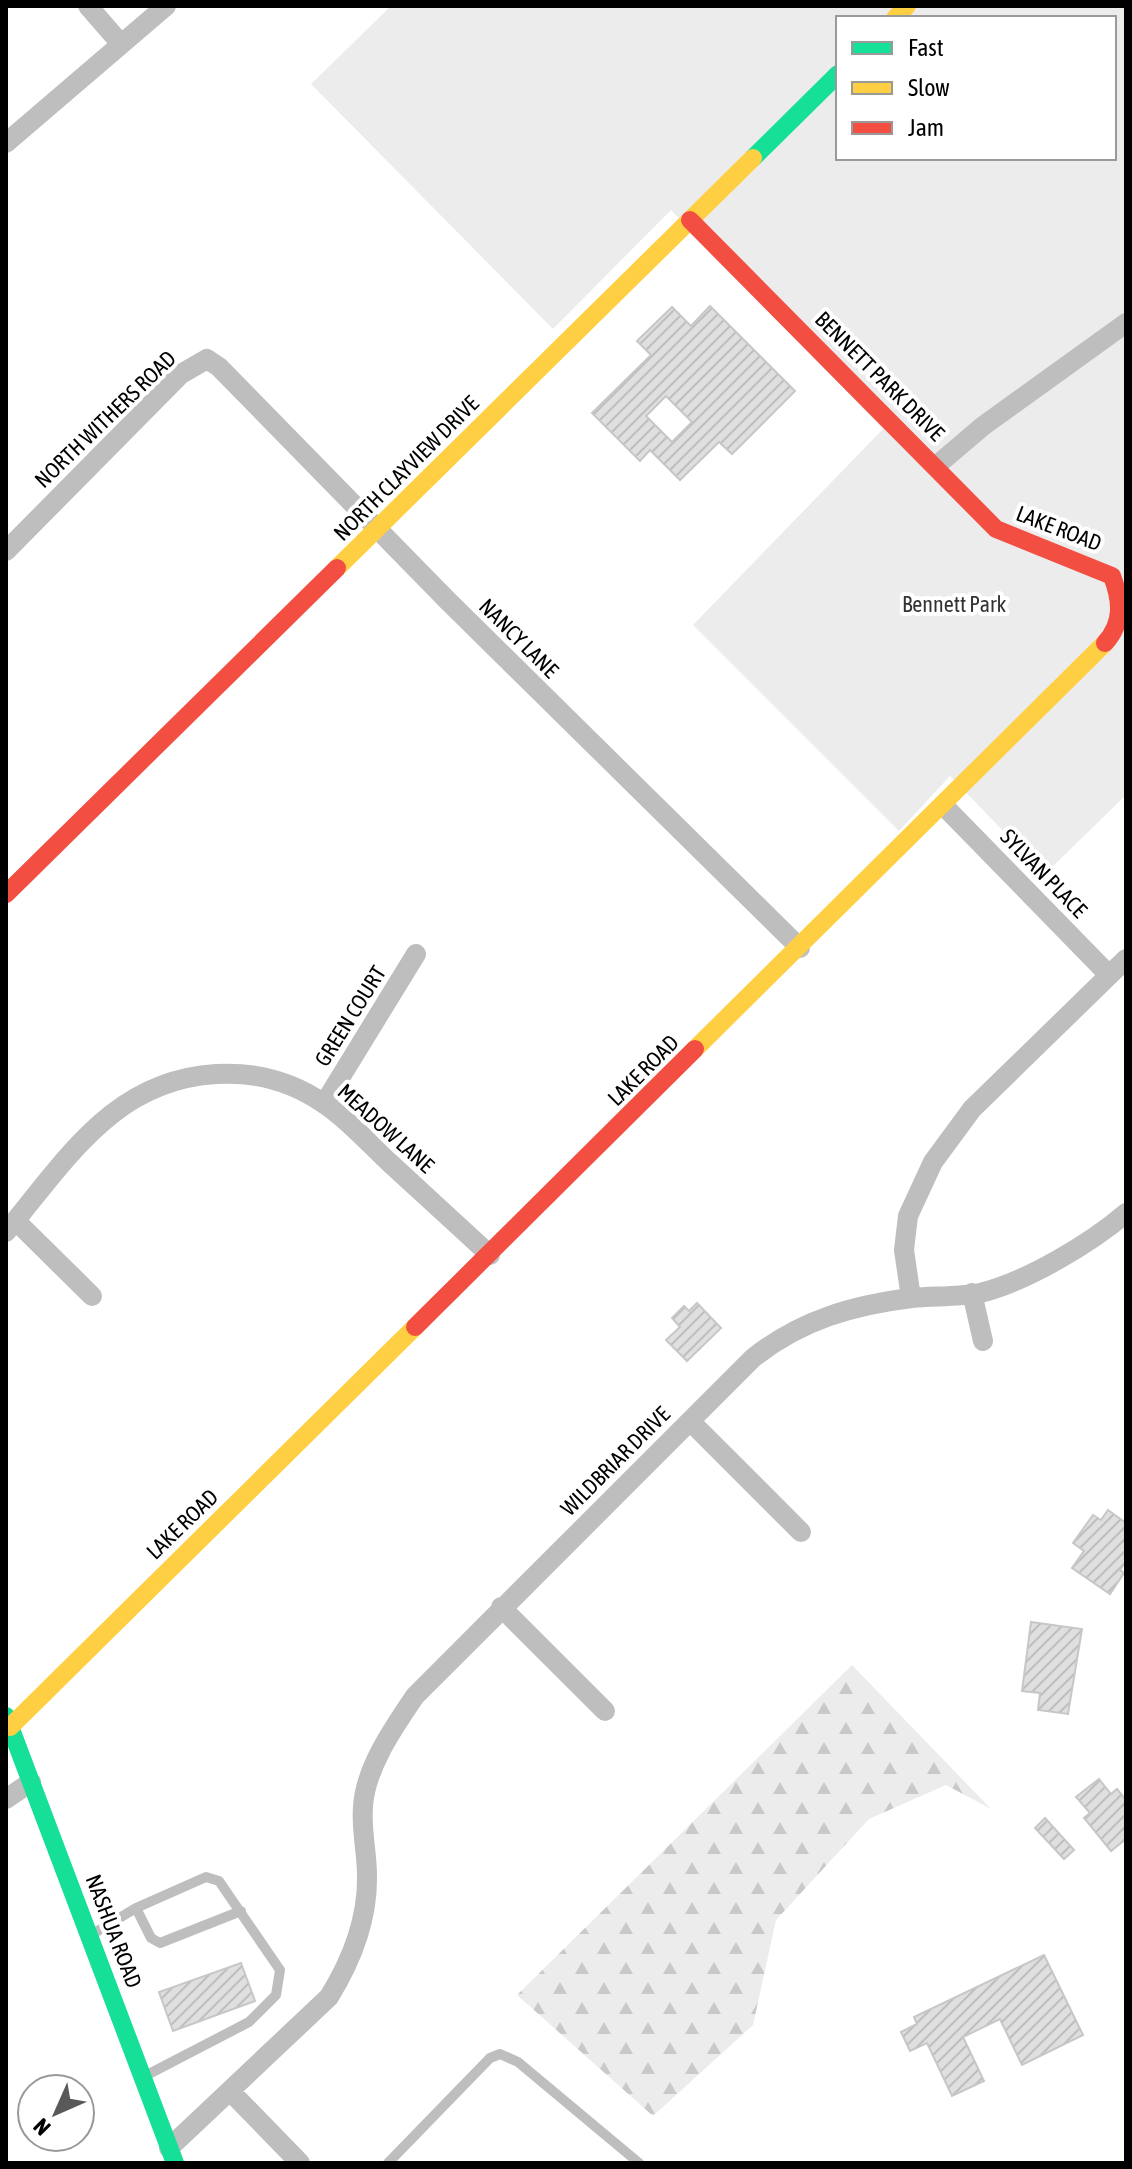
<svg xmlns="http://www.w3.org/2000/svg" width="1132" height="2169" font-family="'Asap Condensed',sans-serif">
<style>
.green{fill:#ececec;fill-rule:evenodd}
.forest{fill:url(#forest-firs)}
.building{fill:url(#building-hatch);stroke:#c7c7c7;stroke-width:2;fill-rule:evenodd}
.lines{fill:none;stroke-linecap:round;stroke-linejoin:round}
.lane{stroke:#bebebe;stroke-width:10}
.street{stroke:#bebebe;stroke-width:20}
.fast{stroke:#16e098;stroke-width:18}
.slow{stroke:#ffcf43;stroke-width:18}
.jam{stroke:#f24e42;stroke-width:18}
.labels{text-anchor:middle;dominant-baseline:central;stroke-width:8;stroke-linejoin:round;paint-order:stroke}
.street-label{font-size:22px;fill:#000;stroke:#fff}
.park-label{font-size:22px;fill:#333;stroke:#fff}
</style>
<defs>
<pattern id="forest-firs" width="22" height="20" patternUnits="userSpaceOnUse" patternTransform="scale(2)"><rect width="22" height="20" fill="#ececec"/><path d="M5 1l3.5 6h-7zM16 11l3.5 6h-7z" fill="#c9c9c9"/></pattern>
<pattern id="building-hatch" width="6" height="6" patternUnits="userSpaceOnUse" patternTransform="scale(2)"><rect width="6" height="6" fill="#dfdfdf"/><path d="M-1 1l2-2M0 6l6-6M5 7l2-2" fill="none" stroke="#bebebe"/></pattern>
</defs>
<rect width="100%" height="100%" fill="#fff"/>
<path class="green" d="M 391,6 L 1126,6 L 1126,795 L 1045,874 L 950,776 L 899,831 L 693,625 L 883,429 L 671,210 L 553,329 L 311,84 ZM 838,18 L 1114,18 L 1114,158 L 838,158 Z"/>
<path class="forest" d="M 852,1665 L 991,1809 L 946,1785 L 869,1819 L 776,1920 L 753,2025 L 653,2116 L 517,1995 Z"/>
<path class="building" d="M 710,306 L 795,391 L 732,454 L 719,442 L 680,480 L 650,450 L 640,461 L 592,413 L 651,355 L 637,341 L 672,307 L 691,326 ZM 666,396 L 692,422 L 672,442 L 646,416 Z
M 697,1303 L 721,1328 L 687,1361 L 666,1340 L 680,1327 L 672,1318 L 684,1306 L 689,1311 Z
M 1108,1510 L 1126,1523 L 1126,1561 L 1120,1570 L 1124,1573 L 1110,1594 L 1072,1568 L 1084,1551 L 1073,1543 L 1093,1515 L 1101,1520 Z
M 1031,1622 L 1082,1629 L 1068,1714 L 1038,1710 L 1040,1693 L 1022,1691 Z
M 1099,1779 L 1111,1794 L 1117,1789 L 1126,1800 L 1126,1839 L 1111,1851 L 1084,1818 L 1090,1813 L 1076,1797 Z
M 1045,1818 L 1074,1850 L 1064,1859 L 1035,1828 Z
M 1044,1955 L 1083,2035 L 1022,2065 L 1000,2019 L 963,2037 L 984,2081 L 952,2096 L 927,2043 L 910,2051 L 901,2032 L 917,2024 L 914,2017 Z
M 241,1963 L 255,2001 L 173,2031 L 159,1992 Z"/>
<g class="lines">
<path class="lane" d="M 136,1908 L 151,1938 L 160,1943 L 241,1911
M 91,1935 L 136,1908 L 206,1877 L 219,1881 L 280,1970 L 276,1995 L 249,2022 L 145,2076
M 388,2163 L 490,2058 L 500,2054 L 518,2062 L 639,2163"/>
<path class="street" d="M 88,6 L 121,44
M 6,143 L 166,6
M 936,466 L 983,426 L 1126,323
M 6,551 L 181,374 L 207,359 L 219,367 L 448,601 L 800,948
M 943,805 L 1109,975
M 324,1104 L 416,954
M 16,1221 L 92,1296
M 6,1232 C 39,1193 71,1146 112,1114 C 173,1066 258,1059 323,1103 C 348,1119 369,1144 391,1164 C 424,1194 457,1225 490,1255
M 972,1293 L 983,1341
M 911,1298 L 904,1250 L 908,1216 L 933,1162 L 972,1109 L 1126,959
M 690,1421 L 801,1532
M 501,1607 L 605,1711
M 6,1799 L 31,1782
M 230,2091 L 300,2163
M 169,2148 L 329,1997 C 352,1960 368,1919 367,1875 C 367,1853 361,1829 363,1807 C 365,1768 394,1727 415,1696 L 753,1358 C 801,1320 853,1305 912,1298 C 935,1296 959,1297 980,1293 C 1026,1282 1091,1243 1126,1213"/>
<path class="fast" d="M 753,158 L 838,74
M 6,1716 L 175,2163"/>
<path class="slow" d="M 895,18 L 907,6
M 337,568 L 753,158
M 695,1049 L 1105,643
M 10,1727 L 415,1327"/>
<path class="jam" d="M 690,220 L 996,529 L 1112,576 C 1121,600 1124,622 1105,643
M 6,894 L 337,568
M 415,1327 L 695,1049"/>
</g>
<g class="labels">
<g class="street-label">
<text transform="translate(880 376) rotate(45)">BENNETT PARK DRIVE</text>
<text transform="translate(105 419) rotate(-44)">NORTH WITHERS ROAD</text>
<text transform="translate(406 468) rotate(-45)">NORTH CLAYVIEW DRIVE</text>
<text transform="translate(1059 528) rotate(21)">LAKE ROAD</text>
<text transform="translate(519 638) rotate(45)">NANCY LANE</text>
<text transform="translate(1044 873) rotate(46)">SYLVAN PLACE</text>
<text transform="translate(350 1016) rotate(-58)">GREEN COURT</text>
<text transform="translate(643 1070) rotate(-45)">LAKE ROAD</text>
<text transform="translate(386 1128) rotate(42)">MEADOW LANE</text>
<text transform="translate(615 1461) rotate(-45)">WILDBRIAR DRIVE</text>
<text transform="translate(182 1524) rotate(-44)">LAKE ROAD</text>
<text transform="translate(114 1931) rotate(69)">NASHUA ROAD</text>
</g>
<g class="park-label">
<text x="954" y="604">Bennett Park</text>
</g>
</g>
<rect width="1132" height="2169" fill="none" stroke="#000000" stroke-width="16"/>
<rect x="836" y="16" width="280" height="144" fill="#ffffff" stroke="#999999" stroke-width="2"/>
<rect x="852" y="42" width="40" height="12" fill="#16e098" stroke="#999999" stroke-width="2"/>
<text x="908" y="56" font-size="24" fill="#000000">Fast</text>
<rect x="852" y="82" width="40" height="12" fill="#ffcf43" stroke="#999999" stroke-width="2"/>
<text x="908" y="96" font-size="24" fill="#000000">Slow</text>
<rect x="852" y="122" width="40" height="12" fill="#f24e42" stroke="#999999" stroke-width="2"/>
<text x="908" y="136" font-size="24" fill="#000000">Jam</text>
<g transform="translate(56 2113) rotate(225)"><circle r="38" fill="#ffffff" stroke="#999999" stroke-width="2"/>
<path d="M0-6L14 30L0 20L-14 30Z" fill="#595959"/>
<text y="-12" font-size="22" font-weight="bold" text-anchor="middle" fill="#000000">N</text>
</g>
</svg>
